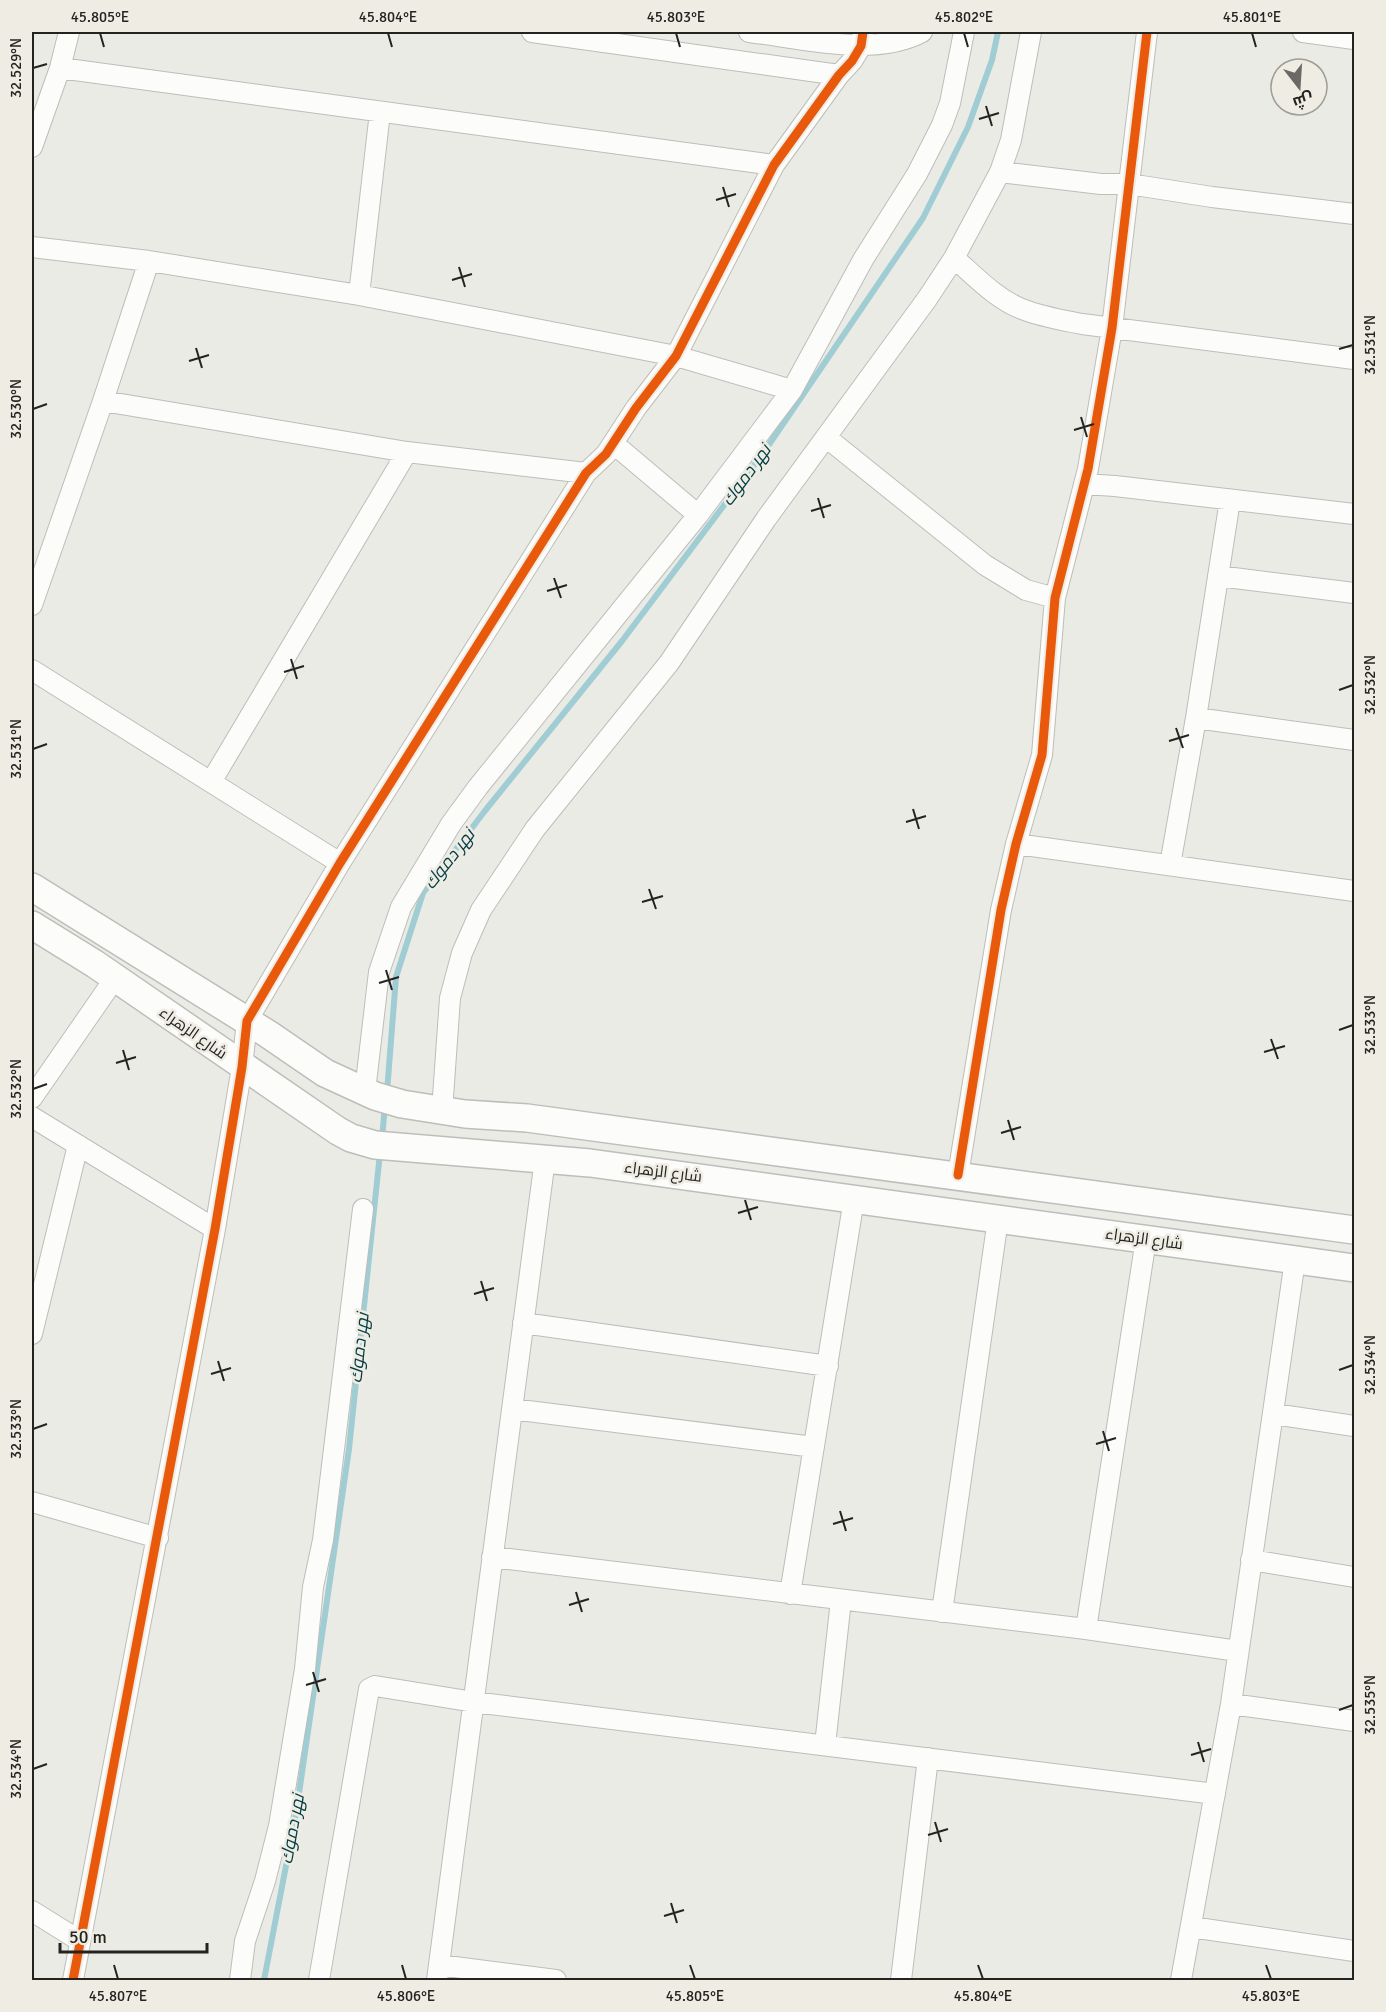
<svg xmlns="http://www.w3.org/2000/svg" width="1386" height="2012" font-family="Signika,Cairo,sans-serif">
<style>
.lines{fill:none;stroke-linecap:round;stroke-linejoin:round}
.stream{stroke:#a0cdd3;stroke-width:6}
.minor-casing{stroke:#bdbdb9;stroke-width:22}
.secondary-casing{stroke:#bdbdb9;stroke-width:30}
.minor{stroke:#fcfcfb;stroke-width:20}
.secondary{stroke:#fcfcfb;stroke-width:27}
.cycleway-casing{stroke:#eeece3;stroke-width:13}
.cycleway{stroke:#e8590c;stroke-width:9}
.ticks{fill:none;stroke:#242320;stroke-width:2}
.labels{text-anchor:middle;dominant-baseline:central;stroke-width:5;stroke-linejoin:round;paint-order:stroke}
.street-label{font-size:16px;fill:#242320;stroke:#eeece3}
.water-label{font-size:18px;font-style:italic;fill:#003d46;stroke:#eeece3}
.neatline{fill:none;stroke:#242320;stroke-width:2}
.ticks-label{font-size:15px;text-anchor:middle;fill:#242320}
</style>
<rect width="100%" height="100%" fill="#ebebe6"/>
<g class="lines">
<path class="stream" d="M 387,1092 L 396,977 L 423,893 L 484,812 L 622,641 L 764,452 L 923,218 L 968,127 L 992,60 L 998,32
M 382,1139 L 385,1105
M 264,1980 L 296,1814 L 349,1449 L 380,1153"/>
<g class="minor-casing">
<path id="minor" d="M 532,32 L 839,75
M 749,32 C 801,38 874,58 922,32
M 1303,32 L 1354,39
M 60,68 L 774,165
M 32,147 L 60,68 L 69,32
M 1000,172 L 1101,184 L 1129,184 L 1212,197 L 1354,214
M 32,247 L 149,261 L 359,295 L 676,356 L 792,390
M 954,258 C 975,276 996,299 1022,309 C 1042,317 1062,320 1082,324 L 1354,359
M 359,295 L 380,112
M 103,401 L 407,452 L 586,473
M 827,438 L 985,565 L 1026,590 L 1055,598
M 614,444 L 698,515
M 1084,484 L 1115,486 L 1354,514
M 1218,576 L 1354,593
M 32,605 L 103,401 L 149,261
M 32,670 L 340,863
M 1196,718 L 1354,740
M 211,782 L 407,452
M 1016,844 L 1354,891
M 1170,865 L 1196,718 L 1230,500
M 365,1091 L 379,972 L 401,907 L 451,824 L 478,787 L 698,515 L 792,390 L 864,258 L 917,174 L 942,125 L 950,103 L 964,32
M 32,1098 L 115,978
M 442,1111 L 450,998 L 462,953 L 481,910 L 535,829 L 669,663 L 766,519 L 927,299 L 954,258 L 1000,172 L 1011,140 L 1031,32
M 32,1117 L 215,1229
M 958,1175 L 1001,910 L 1016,844 L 1042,755 L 1055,598 L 1088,469 L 1112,328 L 1147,32
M 523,1323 L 828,1366
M 32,1334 L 78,1145
M 512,1409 L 814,1447
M 1274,1414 L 1354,1426
M 32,1502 L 158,1538
M 492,1557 L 1086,1629 L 1238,1651
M 1251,1560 L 1354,1577
M 790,1594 L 854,1199
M 942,1612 L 998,1219
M 1086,1629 L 1146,1239
M 1231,1704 L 1354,1721
M 825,1745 L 841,1600
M 32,1911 L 80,1941
M 1191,1927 L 1354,1951
M 439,1965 L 556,1980
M 73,1980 L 215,1229 L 242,1067 L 247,1021 L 340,863 L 586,473 L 606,454 L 636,408 L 676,356 L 774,165 L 839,75 L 852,61 L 861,46 L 863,32
M 240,1980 L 245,1941 L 265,1881 L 279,1826 L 305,1669 L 313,1587 L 323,1540 L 363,1209
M 319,1980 L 369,1689 L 375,1686 L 474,1702 L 1215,1794
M 437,1980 L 545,1159
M 901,1980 L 928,1758
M 1181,1980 L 1231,1704 L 1295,1260"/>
</g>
<g class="secondary-casing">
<path id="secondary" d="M 32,887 L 268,1034 L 325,1073 L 375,1096 L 402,1104 L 465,1114 L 527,1118 L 1354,1230
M 32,925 L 95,964 L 338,1131 L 351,1138 L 375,1145 L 590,1163 L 1354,1268"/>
</g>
<use href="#minor" class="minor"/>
<use href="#secondary" class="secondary"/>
<g class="cycleway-casing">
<path id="cycleway" d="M 958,1175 L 1001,910 L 1016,844 L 1042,755 L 1055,598 L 1088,469 L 1112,328 L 1147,32
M 73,1980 L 215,1229 L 242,1067 L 247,1021 L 340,863 L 586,473 L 606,454 L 636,408 L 676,356 L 774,165 L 839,75 L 852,61 L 861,46 L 863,32"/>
</g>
<use href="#cycleway" class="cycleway"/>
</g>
<path class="ticks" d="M 100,33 L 104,47M 388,33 L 392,47M 676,33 L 680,47M 964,33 L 968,47M 1252,33 L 1256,47M 33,68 L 47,64M 986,106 L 992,126M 979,119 L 999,113M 723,187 L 729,207M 716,200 L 736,194M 459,267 L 465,287M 452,280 L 472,274M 196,348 L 202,368M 1339,349 L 1353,345M 189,361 L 209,355M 33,409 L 47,404M 1081,417 L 1087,437M 1074,430 L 1094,424M 818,498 L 824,518M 811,511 L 831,505M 554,578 L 561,598M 547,591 L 567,585M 291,659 L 297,679M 284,672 L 304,666M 1339,690 L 1353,685M 1176,728 L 1183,748M 1169,741 L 1189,735M 33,749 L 47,744M 913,809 L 919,829M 906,822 L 926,816M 649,889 L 656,909M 642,902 L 663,896M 386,970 L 392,990M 379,983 L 399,977M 1339,1030 L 1353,1025M 1271,1039 L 1278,1059M 123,1050 L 129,1070M 1264,1052 L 1285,1046M 116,1063 L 136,1057M 33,1089 L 47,1084M 1008,1120 L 1014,1140M 1001,1133 L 1021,1127M 745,1200 L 751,1220M 738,1213 L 758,1207M 481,1281 L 487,1301M 474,1294 L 494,1288M 218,1361 L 224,1381M 1339,1370 L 1353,1365M 211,1374 L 231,1368M 33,1429 L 47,1424M 1103,1431 L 1109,1451M 1096,1444 L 1116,1438M 840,1511 L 846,1531M 833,1524 L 853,1518M 576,1592 L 582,1612M 569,1605 L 589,1599M 313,1672 L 319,1692M 306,1685 L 326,1679M 1339,1710 L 1353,1705M 1198,1742 L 1204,1762M 1191,1755 L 1211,1749M 33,1769 L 47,1764M 935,1822 L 941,1842M 928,1835 L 948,1829M 671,1903 L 677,1923M 664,1916 L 684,1910M 114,1965 L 118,1979M 402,1965 L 406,1979M 690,1965 L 695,1979M 978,1965 L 983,1979M 1266,1965 L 1271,1979"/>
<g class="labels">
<g class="street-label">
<text transform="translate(193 1033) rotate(35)">شارع الزهراء</text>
<text transform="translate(663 1172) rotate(7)">شارع الزهراء</text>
<text transform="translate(1144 1239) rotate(8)">شارع الزهراء</text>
</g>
<g class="water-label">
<text transform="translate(746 475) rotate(-54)">نهر دموك</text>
<text transform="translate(449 859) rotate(-52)">نهر دموك</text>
<text transform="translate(359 1348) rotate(-84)">نهر دموك</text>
<text transform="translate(292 1829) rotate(-80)">نهر دموك</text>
</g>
</g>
<rect width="1386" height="2012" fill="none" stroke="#eeece3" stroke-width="66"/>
<g transform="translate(1299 87) rotate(163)"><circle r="28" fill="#eeece3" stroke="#9d9c95" stroke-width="1.5"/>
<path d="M0-4.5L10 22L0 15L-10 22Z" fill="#6a6965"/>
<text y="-9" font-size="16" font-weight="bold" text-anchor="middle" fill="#242320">ش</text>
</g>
<path d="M60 1943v9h147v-9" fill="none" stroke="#242320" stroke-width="3"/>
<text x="69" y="1943" font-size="18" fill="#242320" stroke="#eeece3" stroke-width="4.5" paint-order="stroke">50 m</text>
<rect x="33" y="33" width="1320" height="1946" class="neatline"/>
<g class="ticks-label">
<text x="100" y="22">45.805°E</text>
<text x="388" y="22">45.804°E</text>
<text x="676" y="22">45.803°E</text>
<text x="964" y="22">45.802°E</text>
<text x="1252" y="22">45.801°E</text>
<text transform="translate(16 68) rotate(-90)" y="5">32.529°N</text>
<text transform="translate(1370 345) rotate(-90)" y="5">32.531°N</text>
<text transform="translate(16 409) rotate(-90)" y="5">32.530°N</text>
<text transform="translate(1370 685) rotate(-90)" y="5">32.532°N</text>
<text transform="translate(16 749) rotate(-90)" y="5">32.531°N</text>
<text transform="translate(1370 1025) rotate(-90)" y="5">32.533°N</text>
<text transform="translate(16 1089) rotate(-90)" y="5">32.532°N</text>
<text transform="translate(1370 1365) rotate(-90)" y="5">32.534°N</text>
<text transform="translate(16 1429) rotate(-90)" y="5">32.533°N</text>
<text transform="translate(1370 1705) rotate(-90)" y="5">32.535°N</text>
<text transform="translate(16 1769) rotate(-90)" y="5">32.534°N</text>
<text x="118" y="2001">45.807°E</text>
<text x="406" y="2001">45.806°E</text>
<text x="695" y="2001">45.805°E</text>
<text x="983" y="2001">45.804°E</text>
<text x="1271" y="2001">45.803°E</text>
</g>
</svg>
